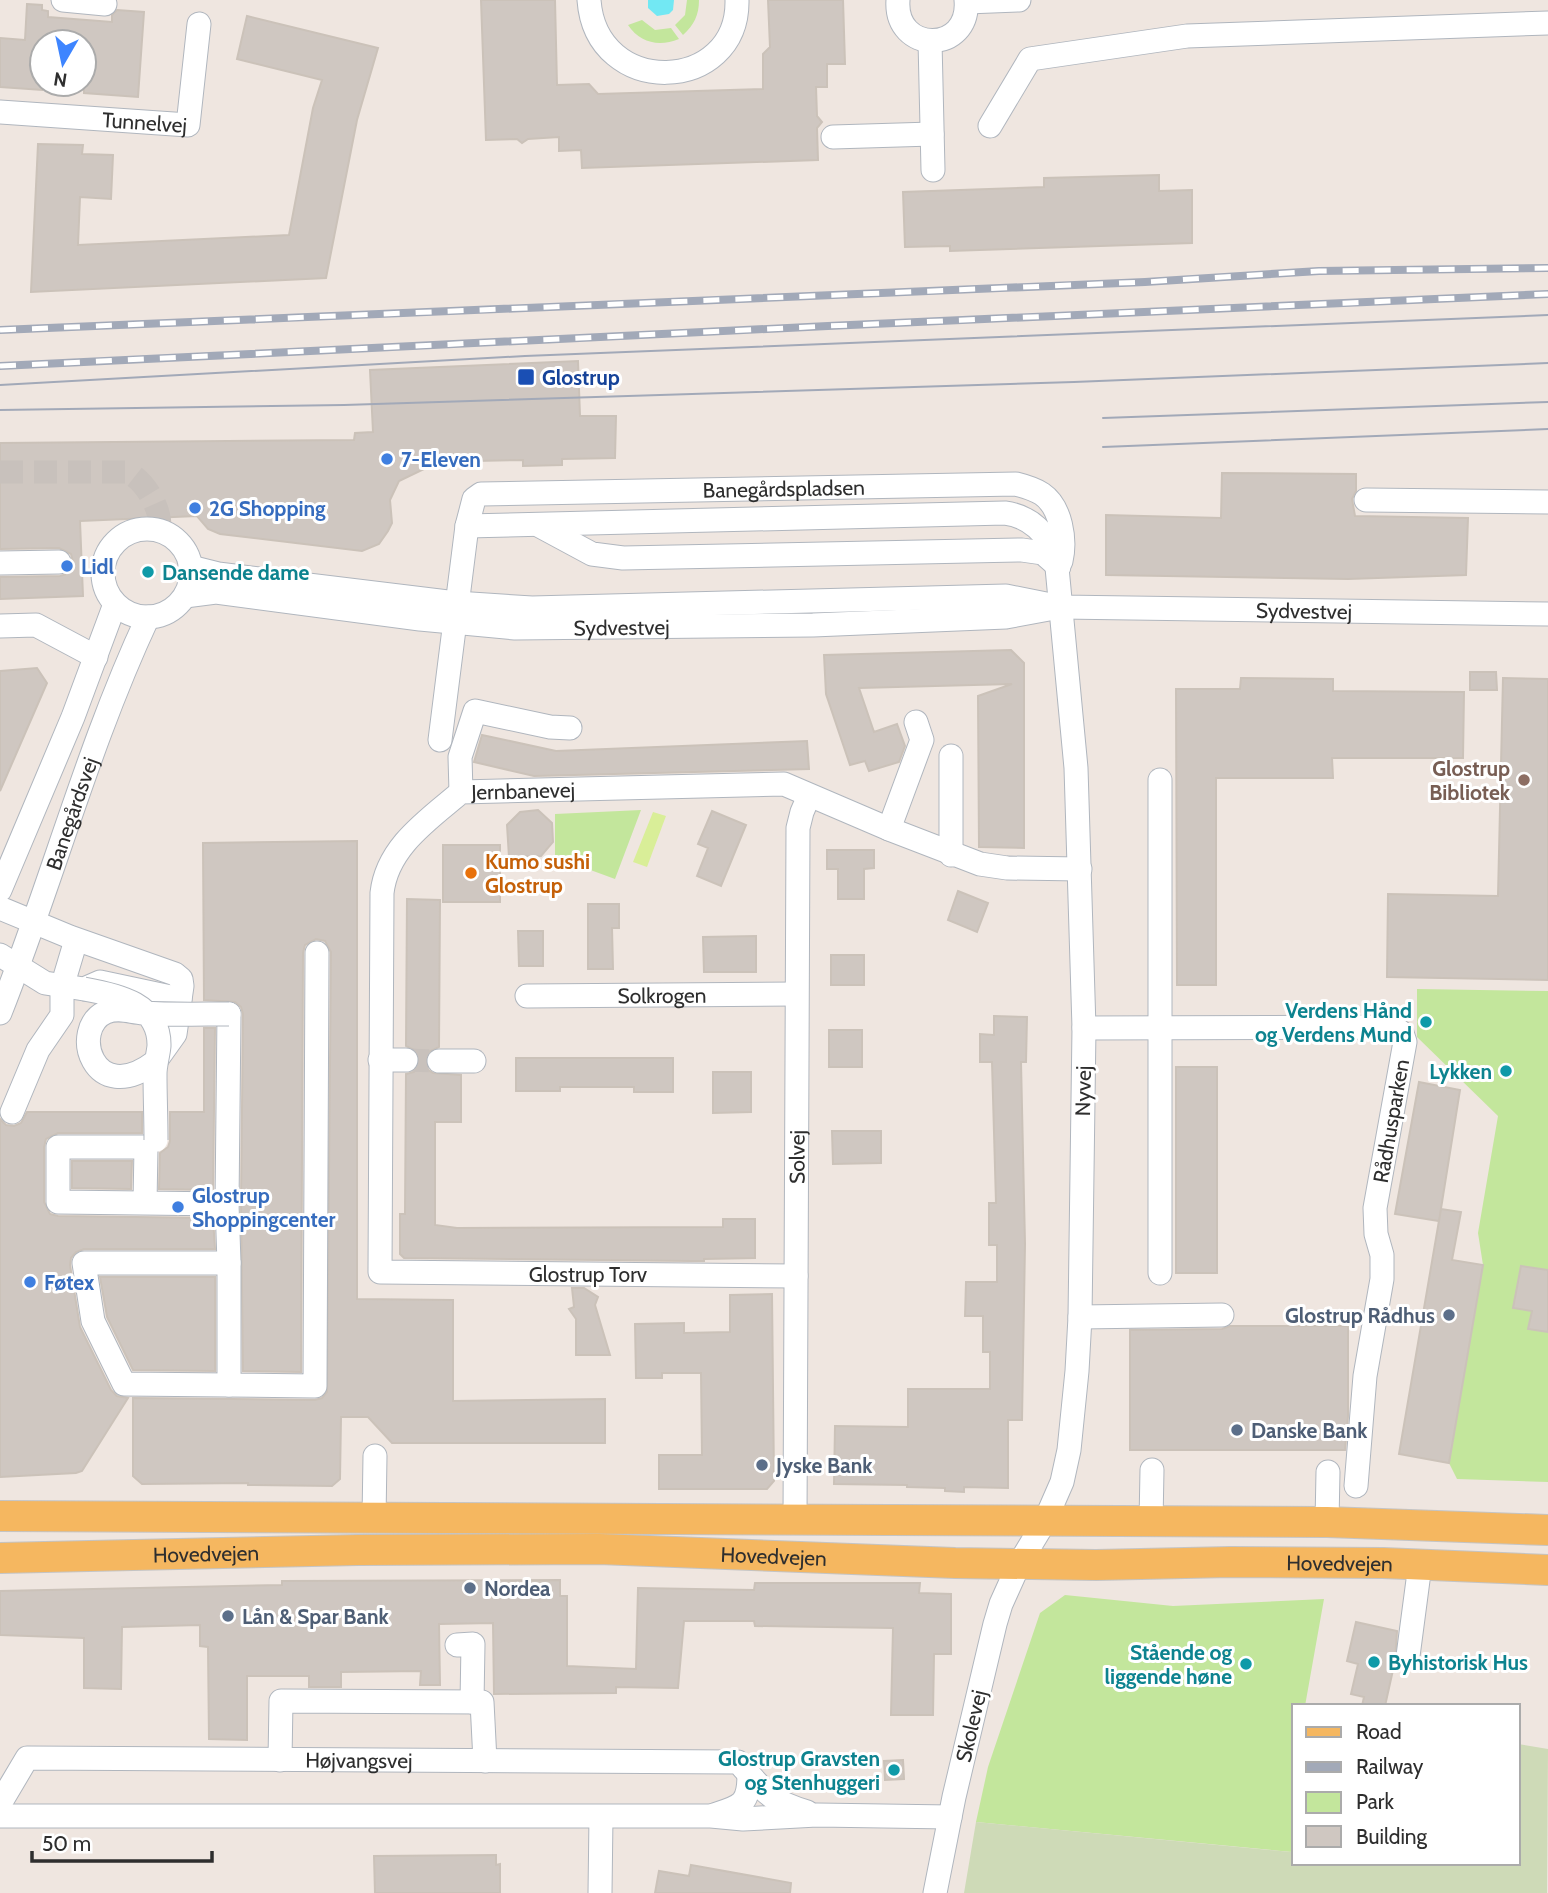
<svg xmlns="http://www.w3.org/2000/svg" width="1548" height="1893" font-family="Cabin,sans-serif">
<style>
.green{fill:#c3e69c}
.cemetery{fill:#cedab7}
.pitch{fill:#d9ee98}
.water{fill:#72e8f3}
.building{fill:#cfc7c1;stroke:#cbc2b9;stroke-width:2}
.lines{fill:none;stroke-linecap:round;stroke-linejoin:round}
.minor-tunnel{stroke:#c8c1bc;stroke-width:23;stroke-dasharray:23 11;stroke-linecap:butt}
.minor-casing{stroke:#b0b6be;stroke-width:25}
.major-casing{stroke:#c4c4c4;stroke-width:32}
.minor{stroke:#fff;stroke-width:23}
.major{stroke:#f5b760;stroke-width:30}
.tram{stroke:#a2a9b8;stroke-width:2}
.rail-casing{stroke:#a2a9b8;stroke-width:8}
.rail{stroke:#fff;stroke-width:5;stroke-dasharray:16;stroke-linecap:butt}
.minor-bridge-casing{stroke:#b0b6be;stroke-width:25;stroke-linecap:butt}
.minor-bridge{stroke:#fff;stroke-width:23}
.transit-dot{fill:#1a4fb4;stroke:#fff;stroke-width:2.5}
.shop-dot{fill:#3f7fe0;stroke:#fff;stroke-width:2.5}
.culture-dot{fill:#0f9aa8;stroke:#fff;stroke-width:2.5}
.education-dot{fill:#8d6e63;stroke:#fff;stroke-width:2.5}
.food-dot{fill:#e8710a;stroke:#fff;stroke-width:2.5}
.service-dot{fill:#5c6f8a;stroke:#fff;stroke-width:2.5}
.labels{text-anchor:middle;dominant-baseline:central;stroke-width:6;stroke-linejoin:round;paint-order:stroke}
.street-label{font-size:21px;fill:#2e2e2e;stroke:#fff}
.transit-label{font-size:21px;font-weight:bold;fill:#164399;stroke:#fff;text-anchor:start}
.shop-label{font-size:21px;font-weight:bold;fill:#366cbe;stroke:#fff;text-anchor:start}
.culture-label{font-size:21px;font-weight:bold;fill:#0d838f;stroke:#fff;text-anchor:end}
.education-label{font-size:21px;font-weight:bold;fill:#785e54;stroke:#fff;text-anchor:end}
.food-label{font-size:21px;font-weight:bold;fill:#c56008;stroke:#fff;text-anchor:start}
.service-label{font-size:21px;font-weight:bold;fill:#4e5e75;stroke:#fff;text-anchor:start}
</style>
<rect width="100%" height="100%" fill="#efe6e0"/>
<path class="green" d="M 687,0 L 699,0 C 699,15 694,25 683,35 L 675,25 L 685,15 Z
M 642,20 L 655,30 L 671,28 L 679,39 C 659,47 640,43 628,25 Z
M 641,810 L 615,879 L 555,857 L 555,814 Z
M 1417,989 L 1548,991 L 1548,1482 L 1457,1479 L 1449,1463 L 1483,1265 L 1478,1233 L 1498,1116 L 1417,1037 Z
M 1065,1595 L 1173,1606 L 1324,1599 L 1305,1706 L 1294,1706 L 1294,1818 L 1292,1852 L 976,1822 L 988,1767 L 1040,1613 Z"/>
<path class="cemetery" d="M 1518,1744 L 1548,1749 L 1547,1893 L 964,1893 L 976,1822 L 1291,1852 L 1294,1818 L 1294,1863 L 1518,1863 Z"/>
<path class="pitch" d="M 653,812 L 666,816 L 647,867 L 633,862 Z"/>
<path class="water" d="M 648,0 L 674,0 L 673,10 L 669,14 L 657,16 L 648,8 Z"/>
<path class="building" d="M 481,0 L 555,0 L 557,85 L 589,84 L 598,94 L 763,89 L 763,54 L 770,47 L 768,0 L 843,0 L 845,64 L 827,64 L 827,87 L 816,87 L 817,116 L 822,122 L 817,128 L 818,160 L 582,168 L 581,150 L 559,151 L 559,137 L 528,139 L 522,143 L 517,139 L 486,140 Z
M 27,4 L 42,5 L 42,10 L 48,11 L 48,17 L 112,22 L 112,15 L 117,10 L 144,12 L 138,97 L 84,93 L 84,42 L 42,42 L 42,90 L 0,87 L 0,38 L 25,40 Z
M 247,16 L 378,48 L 357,120 L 326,278 L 31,292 L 38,144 L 83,145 L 82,154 L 113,155 L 111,199 L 80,197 L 78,245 L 289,235 L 313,108 L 322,80 L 237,59 Z
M 1159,175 L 1159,191 L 1192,190 L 1192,243 L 950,251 L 950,246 L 905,247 L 903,192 L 1044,187 L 1044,178 Z
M 578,361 L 580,416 L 616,416 L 615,458 L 562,459 L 562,465 L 523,466 L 523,460 L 474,461 L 474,465 L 438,465 L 428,467 L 399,481 L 390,500 L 392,523 L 388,531 L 379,544 L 362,551 L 220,534 L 208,529 L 197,516 L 80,521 L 83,596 L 0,599 L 0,577 L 60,576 L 67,574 L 73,562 L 71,554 L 59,548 L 0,549 L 0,443 L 354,440 L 355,433 L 373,432 L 370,370 Z
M 1222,473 L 1356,474 L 1356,491 L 1352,499 L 1355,516 L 1468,518 L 1466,575 L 1348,579 L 1106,575 L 1106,515 L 1221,518 Z
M 1011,650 L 1024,663 L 1024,848 L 979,847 L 978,696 L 1012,684 L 859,688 L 874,732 L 897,724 L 905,746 L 899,762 L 869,771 L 865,761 L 850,765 L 826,694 L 824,655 Z
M 37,668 L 47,683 L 0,791 L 0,671 Z
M 1470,672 L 1496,672 L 1497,690 L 1470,690 Z
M 1241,678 L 1333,679 L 1333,691 L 1464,692 L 1463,758 L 1332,758 L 1333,778 L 1216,778 L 1216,985 L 1177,985 L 1176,689 L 1240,689 Z
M 1503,678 L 1548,679 L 1548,980 L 1387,977 L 1388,894 L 1498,896 Z
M 482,735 L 556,751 L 807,741 L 809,769 L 534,776 L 474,762 Z
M 538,810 L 552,823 L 553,842 L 541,856 L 509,857 L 507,825 L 520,812 Z
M 712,811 L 746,825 L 721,886 L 697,876 L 708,848 L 698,844 Z
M 357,841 L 357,1299 L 453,1300 L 453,1401 L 605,1399 L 605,1443 L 392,1443 L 368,1417 L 341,1417 L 340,1479 L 332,1486 L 248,1485 L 248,1483 L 142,1484 L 133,1476 L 133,1398 L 315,1400 L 322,1398 L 327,1392 L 331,952 L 325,941 L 316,939 L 305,945 L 303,953 L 301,1372 L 243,1371 L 241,1204 L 243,1014 L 241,1007 L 235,1002 L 204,1000 L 203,843 Z
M 443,845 L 500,845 L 500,902 L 443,902 Z
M 827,850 L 874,850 L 874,868 L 864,869 L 864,899 L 838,899 L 838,869 L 827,869 Z
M 958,891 L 988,903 L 977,932 L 948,920 Z
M 407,899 L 440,900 L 439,1047 L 427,1053 L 425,1062 L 427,1069 L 433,1073 L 461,1075 L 461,1122 L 435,1122 L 435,1225 L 457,1228 L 723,1227 L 723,1219 L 755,1219 L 755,1258 L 704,1259 L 704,1261 L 691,1261 L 404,1258 L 400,1254 L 400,1214 L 405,1214 L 406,1074 L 414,1072 L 420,1061 L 418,1052 L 406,1046 Z
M 588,904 L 619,904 L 619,928 L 612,928 L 613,969 L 588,969 Z
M 518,931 L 543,931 L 543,966 L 519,966 Z
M 756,936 L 756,972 L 704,972 L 703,937 Z
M 831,955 L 864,955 L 864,985 L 831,985 Z
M 994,1016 L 1027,1017 L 1026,1062 L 1021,1062 L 1025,1244 L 1022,1420 L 1008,1420 L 1008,1488 L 964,1487 L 964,1492 L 945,1491 L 945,1488 L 907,1487 L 907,1485 L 834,1484 L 835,1426 L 908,1427 L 908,1389 L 990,1389 L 990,1352 L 983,1352 L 983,1316 L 965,1316 L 966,1282 L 997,1282 L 997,1245 L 989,1245 L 989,1203 L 996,1203 L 992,1062 L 980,1062 L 980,1034 L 994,1035 Z
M 204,1028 L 215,1028 L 213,1190 L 159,1189 L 160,1153 L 168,1147 L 170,1141 L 170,1112 L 204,1112 Z
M 829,1030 L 862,1030 L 862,1067 L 829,1067 Z
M 516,1058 L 673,1058 L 673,1092 L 634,1092 L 634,1087 L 560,1087 L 560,1091 L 516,1091 Z
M 1176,1067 L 1217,1067 L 1217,1273 L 1176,1273 Z
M 713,1072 L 751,1072 L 751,1112 L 713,1113 Z
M 1419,1082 L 1460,1090 L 1439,1221 L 1395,1214 Z
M 27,1112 L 142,1112 L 142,1133 L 58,1133 L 46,1139 L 44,1147 L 44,1202 L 50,1214 L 58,1216 L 213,1218 L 215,1249 L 84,1249 L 76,1252 L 71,1258 L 70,1265 L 80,1327 L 111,1390 L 117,1396 L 128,1398 L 82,1471 L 76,1473 L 0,1477 L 0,1119 L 6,1125 L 14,1126 L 21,1123 Z
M 832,1131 L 881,1131 L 881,1163 L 833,1164 Z
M 72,1161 L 132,1161 L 131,1189 L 72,1188 Z
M 1441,1209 L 1461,1212 L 1452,1260 L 1483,1265 L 1449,1463 L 1399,1454 Z
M 1521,1266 L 1548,1270 L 1548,1332 L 1528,1329 L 1532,1311 L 1513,1308 Z
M 100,1277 L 215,1277 L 215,1371 L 133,1370 L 107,1317 Z
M 572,1288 L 584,1288 L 598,1297 L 595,1305 L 610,1355 L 576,1355 L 576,1319 L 569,1309 L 574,1307 Z
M 772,1294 L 774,1481 L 767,1489 L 659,1489 L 659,1455 L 702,1455 L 701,1373 L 662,1373 L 662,1378 L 636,1378 L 635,1324 L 684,1323 L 684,1333 L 730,1332 L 730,1295 Z
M 1230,1326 L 1348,1326 L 1348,1416 L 1345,1450 L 1130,1450 L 1130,1330 L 1222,1329 Z
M 560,1580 L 560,1596 L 567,1596 L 567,1666 L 636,1669 L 638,1588 L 754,1590 L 755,1583 L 920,1583 L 919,1593 L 951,1594 L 951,1654 L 934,1654 L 933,1715 L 891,1715 L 893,1628 L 755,1626 L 754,1621 L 684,1621 L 678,1688 L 616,1687 L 616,1693 L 494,1694 L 493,1623 L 439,1624 L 440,1685 L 420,1685 L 421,1671 L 341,1672 L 341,1687 L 309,1687 L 309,1676 L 247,1676 L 247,1740 L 209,1739 L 208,1647 L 200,1646 L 200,1625 L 122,1627 L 121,1689 L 84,1688 L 84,1638 L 0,1635 L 0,1591 L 282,1585 L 282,1581 Z
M 1356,1622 L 1397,1631 L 1395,1661 L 1385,1706 L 1362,1706 L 1364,1697 L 1351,1694 L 1358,1664 L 1347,1661 Z
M 903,1760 L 904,1779 L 885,1780 L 884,1761 Z
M 496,1855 L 496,1865 L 500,1864 L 500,1893 L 375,1893 L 374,1856 Z
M 691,1865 L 791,1883 L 790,1893 L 655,1893 L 659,1871 L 689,1876 Z"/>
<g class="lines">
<path class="minor-tunnel" d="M 0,472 L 127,472 C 146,481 162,510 160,531
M 406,1060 L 439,1061"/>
<g class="minor-casing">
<g id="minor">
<path d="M 63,0 L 105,4"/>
<path d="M 589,0 C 596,99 739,94 737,0"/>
<path d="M 898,0 C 894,54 971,54 966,0"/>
<path d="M 967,2 L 1019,0"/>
<path d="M 930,41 L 933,170"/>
<path id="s1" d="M 0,112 L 188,125 L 199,24"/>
<path d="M 990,126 L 1030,59 L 1187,36 L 1548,23"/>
<path d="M 833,137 L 932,134"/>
<path d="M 1366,500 L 1548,502"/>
<path d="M 467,526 L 1005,513 C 1030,516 1048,534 1056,557 L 1076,768 L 1084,1028 L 1080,1317 L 1077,1371 L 1069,1450 L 1062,1482 L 1045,1521 L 1019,1564 L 1001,1604 L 995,1624 L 954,1797 L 935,1893"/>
<path d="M 540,526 L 592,554 L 623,558 L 1022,550 L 1043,553 L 1059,567"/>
<circle cx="147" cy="573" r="44"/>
<path d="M 0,563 L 59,562"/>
<path id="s2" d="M 190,567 L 218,574 L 456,603 L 532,608 L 1006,596 L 1061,607 L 1548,614"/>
<path id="s3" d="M 185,596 L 216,592 L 420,619 L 515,628 L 813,625 L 1006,617 L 1049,609"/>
<path d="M 0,626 L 36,625 L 96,657"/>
<path id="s4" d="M 440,740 L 467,526 L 474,499 L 481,494 L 1016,484 C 1024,486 1034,489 1042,494 C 1061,507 1066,540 1061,561"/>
<path d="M 1160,780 L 1160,1273"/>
<path d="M 461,792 L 460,757 L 475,711 L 550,727 L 570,728"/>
<path d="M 889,829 L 922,740 L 916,722"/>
<path d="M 951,855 L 951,756"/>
<path d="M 0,890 L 73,717 L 115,604"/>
<path d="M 0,908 L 70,937 L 175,974 L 181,979 L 182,986 L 175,1034 L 155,1062"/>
<path d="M 0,955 L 45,983 L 84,989 L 100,982 L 180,999"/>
<path id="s5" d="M 527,996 L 796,994"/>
<path id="s6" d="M 0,1013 C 52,882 88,745 148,617"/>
<path d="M 229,1014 L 227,1204 L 229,1263 L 229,1385 L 315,1386 L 317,953"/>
<path d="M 1084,1028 L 1394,1027 L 1402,1033 L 1405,1042 L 1375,1208 L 1376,1234 L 1382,1255 L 1382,1279 L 1365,1376 L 1356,1486"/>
<path d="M 380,1060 L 406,1060"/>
<path d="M 439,1061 L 474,1061"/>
<path d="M 12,1112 L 38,1050 L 62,1015 L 62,987 L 76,940"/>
<path d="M 145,1203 L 146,1147 L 58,1147 L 58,1202 L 227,1204"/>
<path d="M 229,1263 L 84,1263 L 93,1321 L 124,1384 L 229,1385"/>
<path id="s7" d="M 796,1276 L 380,1272 L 382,893 C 387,847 428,820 461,792 L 784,784 L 889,829 L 980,864 L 1007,868 L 1080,869"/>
<path d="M 1080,1317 L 1222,1315"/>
<path d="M 374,1519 L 375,1456"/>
<path id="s8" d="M 795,1521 L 798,828 L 802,812 L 809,796"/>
<path d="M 1151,1522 L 1152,1470"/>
<path d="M 1327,1522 L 1328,1472"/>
<path d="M 457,1645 L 473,1644 L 472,1702"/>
<path d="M 1408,1656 L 1420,1565"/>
<path d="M 280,1760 L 281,1701 L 482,1702 L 485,1761"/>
<path id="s9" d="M 0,1813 L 1,1802 L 27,1758 L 738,1762 C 766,1792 766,1799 807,1812"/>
<path d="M 714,1815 C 741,1806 749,1805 749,1774"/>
<path d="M 0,1816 L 711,1816 L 743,1819 L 817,1815 L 950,1817"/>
<path d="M 600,1893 L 601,1817"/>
</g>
</g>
<g class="major-casing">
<g id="major">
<path d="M 0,1516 L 1327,1522 L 1548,1530"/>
<path id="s10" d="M 0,1558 L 358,1550 L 599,1549 L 955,1563 L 1096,1565 L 1230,1562 L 1383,1563 L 1548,1570"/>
</g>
</g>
<use href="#minor" class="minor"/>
<use href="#major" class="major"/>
<path class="tram" d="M 0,385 L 525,356 L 1548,315
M 0,410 L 344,405 L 1074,382 L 1548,363
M 1103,418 L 1548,402
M 1103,447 L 1548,429"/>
<g class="rail-casing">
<path id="rail" d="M 0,330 L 1145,282 L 1319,271 L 1548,268
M 0,366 L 828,326 L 1548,294"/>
</g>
<use href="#rail" class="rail"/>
<g class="minor-bridge-casing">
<path id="minor-bridge" d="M 84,989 C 118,995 160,1004 159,1046 C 158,1056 155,1065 155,1074 C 155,1096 156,1118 156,1140
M 155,1062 C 93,1109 69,1028 106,1012 C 119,1007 130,1012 143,1013 C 172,1015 201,1014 229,1014"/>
</g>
<use href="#minor-bridge" class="minor-bridge"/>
</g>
<rect class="transit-dot" x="517" y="368" width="18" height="18" rx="3.5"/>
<g class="shop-dot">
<circle cx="387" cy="459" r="7"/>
<circle cx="195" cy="508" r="7"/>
<circle cx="67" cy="566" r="7"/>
<circle cx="178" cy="1207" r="7"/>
<circle cx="30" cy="1282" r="7"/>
</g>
<g class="culture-dot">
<circle cx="148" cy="572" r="7"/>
<circle cx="1426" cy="1022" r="7"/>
<circle cx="1506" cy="1071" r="7"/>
<circle cx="1374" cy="1662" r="7"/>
<circle cx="1246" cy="1664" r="7"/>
<circle cx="894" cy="1770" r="7"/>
</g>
<circle class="education-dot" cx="1524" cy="780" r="7"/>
<circle class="food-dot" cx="471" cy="873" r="7"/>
<g class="service-dot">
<circle cx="1449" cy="1315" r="7"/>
<circle cx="1237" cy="1430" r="7"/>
<circle cx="762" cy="1465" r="7"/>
<circle cx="470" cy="1588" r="7"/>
<circle cx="228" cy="1616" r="7"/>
</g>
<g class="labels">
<g class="street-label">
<text stroke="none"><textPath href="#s1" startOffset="145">Tunnelvej</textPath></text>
<text stroke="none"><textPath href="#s4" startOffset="555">Banegårdspladsen</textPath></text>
<text stroke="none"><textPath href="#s2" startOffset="1118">Sydvestvej</textPath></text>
<text stroke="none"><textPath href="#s3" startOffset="439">Sydvestvej</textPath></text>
<text stroke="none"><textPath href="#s7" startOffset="989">Jernbanevej</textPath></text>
<text stroke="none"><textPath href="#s6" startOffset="212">Banegårdsvej</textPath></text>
<text stroke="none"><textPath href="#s5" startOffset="135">Solkrogen</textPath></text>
<text transform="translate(1083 1091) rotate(-89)">Nyvej</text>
<text transform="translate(1391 1121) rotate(-80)">Rådhusparken</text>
<text stroke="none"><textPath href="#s8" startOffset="364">Solvej</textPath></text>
<text x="588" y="1274">Glostrup Torv</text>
<text stroke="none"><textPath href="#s10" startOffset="206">Hovedvejen</textPath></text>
<text stroke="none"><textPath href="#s10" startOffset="774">Hovedvejen</textPath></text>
<text stroke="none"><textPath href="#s10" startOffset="1340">Hovedvejen</textPath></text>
<text transform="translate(971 1726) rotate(-77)">Skolevej</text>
<text stroke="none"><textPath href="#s9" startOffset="394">Højvangsvej</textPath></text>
</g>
<g class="transit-label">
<text x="542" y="377">Glostrup</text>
</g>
<g class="shop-label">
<text x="401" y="459">7-Eleven</text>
<text x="209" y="508">2G Shopping</text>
<text x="81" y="566">Lidl</text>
<text x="192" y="1195">Glostrup<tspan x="192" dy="24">Shoppingcenter</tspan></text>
<text x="44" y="1282">Føtex</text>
</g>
<g class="culture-label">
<text x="162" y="572" text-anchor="start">Dansende dame</text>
<text x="1412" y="1010">Verdens Hånd<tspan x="1412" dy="24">og Verdens Mund</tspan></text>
<text x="1492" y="1071">Lykken</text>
<text x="1232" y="1652">Stående og<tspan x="1232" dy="24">liggende høne</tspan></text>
<text x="1388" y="1662" text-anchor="start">Byhistorisk Hus</text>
<text x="880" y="1758">Glostrup Gravsten<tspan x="880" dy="24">og Stenhuggeri</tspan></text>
</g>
<g class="education-label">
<text x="1510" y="768">Glostrup<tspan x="1510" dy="24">Bibliotek</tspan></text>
</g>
<g class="food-label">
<text x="485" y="861">Kumo sushi<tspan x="485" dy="24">Glostrup</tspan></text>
</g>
<g class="service-label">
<text x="1435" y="1315" text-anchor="end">Glostrup Rådhus</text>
<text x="1251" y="1430">Danske Bank</text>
<text x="776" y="1465">Jyske Bank</text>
<text x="484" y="1588">Nordea</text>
<text x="242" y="1616">Lån &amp; Spar Bank</text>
</g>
</g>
<rect x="1292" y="1704" width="228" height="161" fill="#ffffff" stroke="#ababab" stroke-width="2"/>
<rect x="1306" y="1727" width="35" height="10" fill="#f5b760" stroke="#ababab" stroke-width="2"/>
<text x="1356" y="1739" font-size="21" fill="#2e2e2e">Road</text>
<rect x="1306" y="1762" width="35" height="10" fill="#a2a9b8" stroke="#ababab" stroke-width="2"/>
<text x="1356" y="1774" font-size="21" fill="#2e2e2e">Railway</text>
<rect x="1306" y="1792" width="35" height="21" fill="#c3e69c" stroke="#ababab" stroke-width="2"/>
<text x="1356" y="1809" font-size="21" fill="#2e2e2e">Park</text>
<rect x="1306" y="1826" width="35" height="21" fill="#cfc7c1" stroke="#ababab" stroke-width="2"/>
<text x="1356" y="1844" font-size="21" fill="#2e2e2e">Building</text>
<g transform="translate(63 63) rotate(189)"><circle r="33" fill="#ffffff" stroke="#ababab" stroke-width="2"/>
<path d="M0-5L12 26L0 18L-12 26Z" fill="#3e85ff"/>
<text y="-10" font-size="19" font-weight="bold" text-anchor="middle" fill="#2e2e2e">N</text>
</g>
<path d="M32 1851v10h180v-10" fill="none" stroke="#2e2e2e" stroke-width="3.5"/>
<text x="42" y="1851" font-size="21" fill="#2e2e2e" stroke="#ffffff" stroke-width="5" paint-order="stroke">50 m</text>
</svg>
